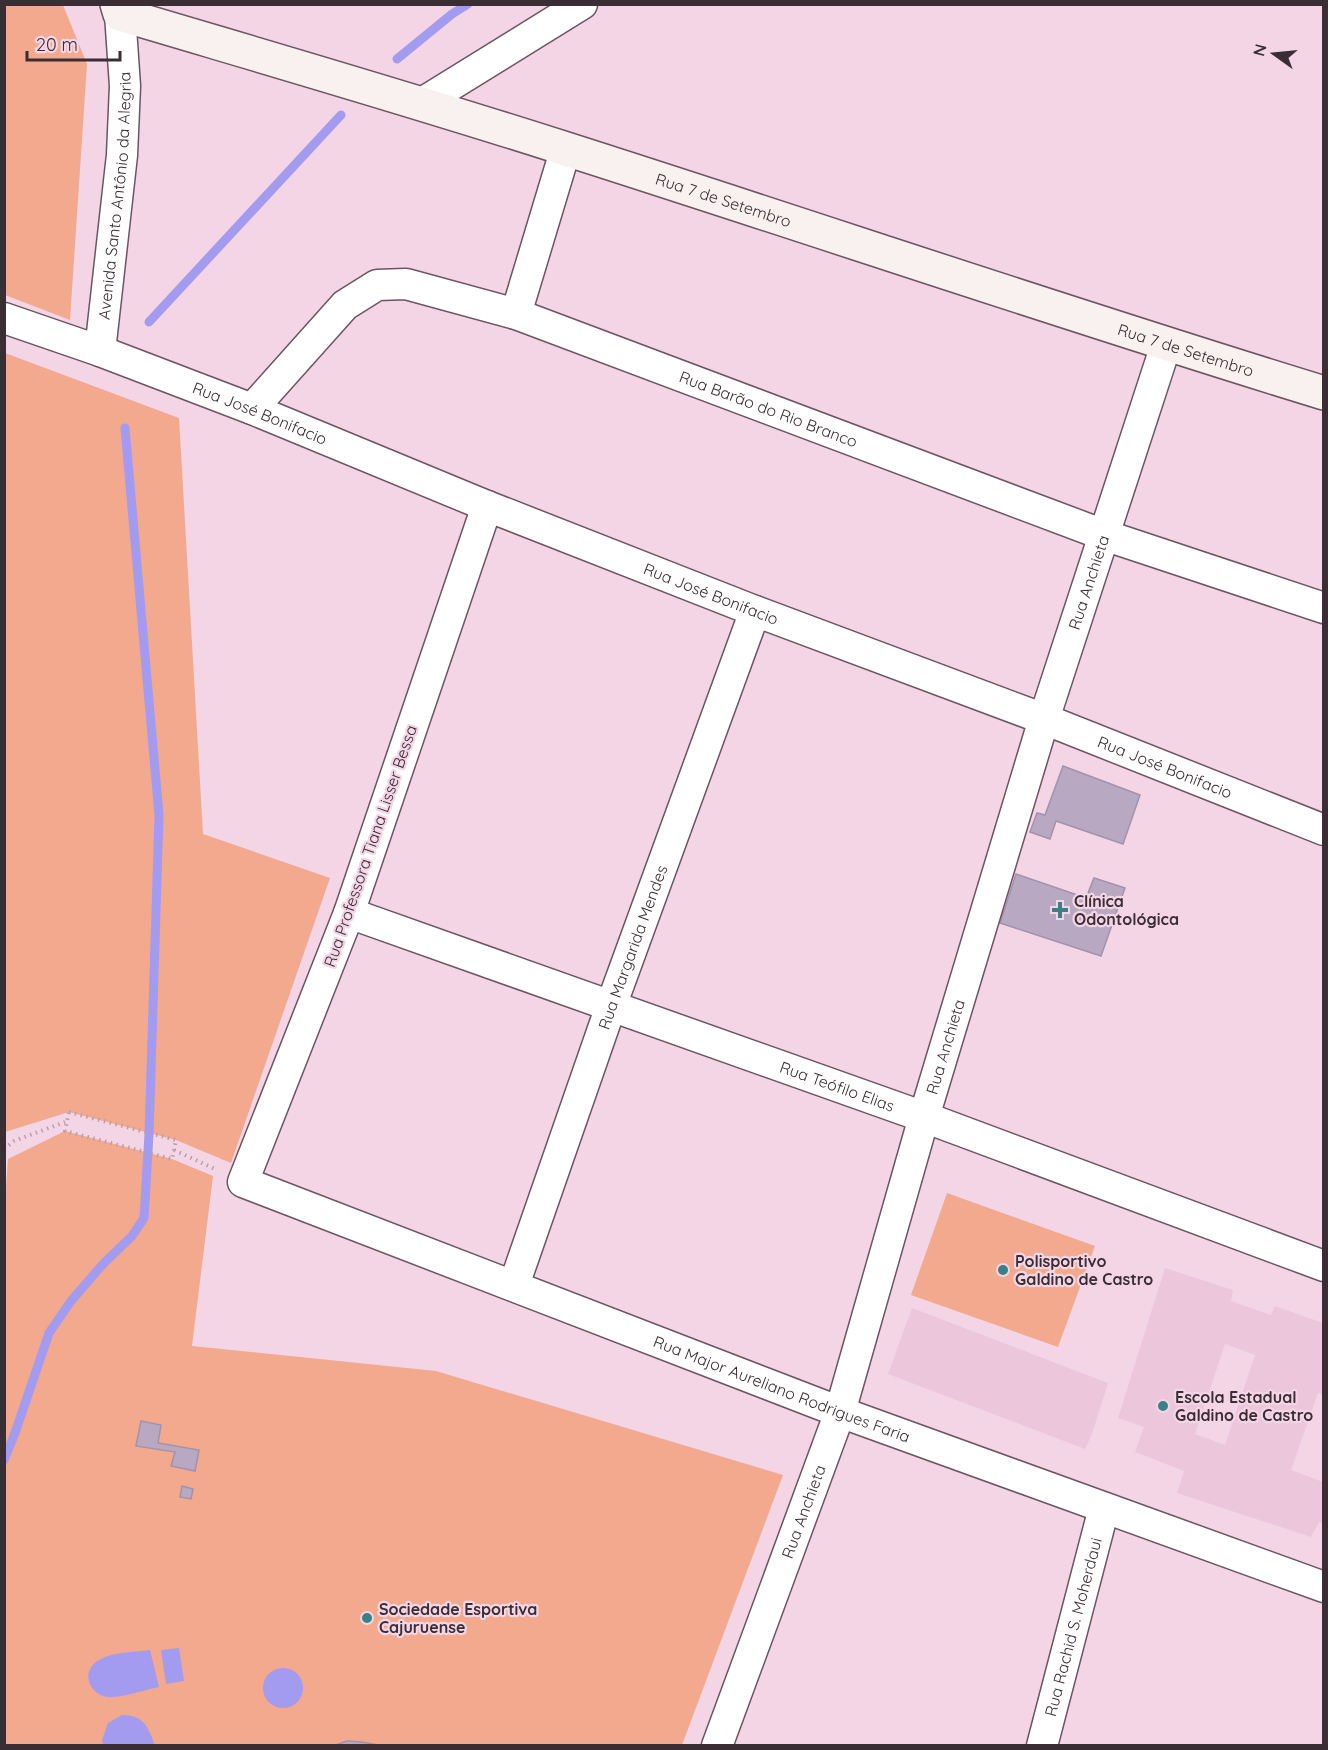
<svg xmlns="http://www.w3.org/2000/svg" width="1328" height="1750" font-family="Quicksand,sans-serif">
<style>
.built{fill:#ecc7db;fill-rule:evenodd}
.green{fill:#f2a98e}
.water{fill:#a39bf0}
.lines{fill:none;stroke-linecap:round;stroke-linejoin:round}
.stream{stroke:#a39bf0;stroke-width:9}
.building{fill:#b9a8c1;stroke:#a292aa;stroke-width:1.5}
.street-casing{stroke:#6d5462;stroke-width:33}
.secondary-casing{stroke:#6d5462;stroke-width:36}
.path{stroke:#b79fac;stroke-width:4;stroke-dasharray:1.5 4.5;stroke-linecap:butt}
.street{stroke:#fff;stroke-width:30}
.secondary{stroke:#f9f0f0;stroke-width:33}
.poi-dot{fill:#398187;stroke:#f3d5e5;stroke-width:2}
.labels{text-anchor:middle;dominant-baseline:central;stroke-width:4.5;stroke-linejoin:round;paint-order:stroke}
.street-label{font-size:16px;fill:#3a2e34;stroke:#f3d5e5}
.poi-label{font-size:16px;font-weight:bold;fill:#3a2e34;stroke:#f3d5e5;text-anchor:start}
</style>
<rect width="100%" height="100%" fill="#f3d5e5"/>
<path class="built" d="M 1165,1268 L 1233,1290 L 1231,1301 L 1271,1315 L 1275,1306 L 1323,1323 L 1323,1395 L 1318,1393 L 1291,1470 L 1323,1482 L 1323,1524 L 1319,1522 L 1311,1537 L 1177,1493 L 1184,1471 L 1135,1452 L 1144,1427 L 1118,1418 ZM 1225,1344 L 1255,1355 L 1225,1445 L 1195,1434 Z
M 912,1308 L 1108,1383 L 1092,1434 L 1085,1449 L 888,1374 Z"/>
<path class="green" d="M 4,5 L 63,5 L 87,64 L 70,320 L 5,295 Z
M 5,353 L 179,418 L 203,834 L 330,878 L 231,1163 L 176,1140 L 69,1112 L 5,1132 Z
M 65,1131 L 172,1159 L 213,1176 L 192,1346 L 436,1371 L 783,1475 L 682,1745 L 5,1746 L 4,1216 L 8,1159 Z
M 947,1193 L 1095,1246 L 1058,1347 L 911,1295 Z"/>
<path class="water" d="M 179,1648 L 184,1681 L 166,1684 L 161,1650 Z
M 150,1650 L 159,1687 C 144,1690 128,1696 112,1697 C 91,1698 78,1672 99,1660 C 113,1652 134,1652 150,1650 Z
M263 1688a20 20 0 1 1 40 0a20 20 0 1 1-40 0Z
M 122,1715 C 144,1715 148,1727 155,1745 L 103,1745 L 102,1740 L 108,1723 Z"/>
<g class="lines">
<path class="stream" d="M 397,59 L 452,14 L 468,4
M 149,322 L 341,115
M 4,1460 L 15,1433 L 49,1333 L 71,1301 L 103,1264 L 132,1236 L 144,1218 L 149,1134 L 159,815 L 125,428"/>
</g>
<path class="building" d="M 1063,766 L 1140,795 L 1123,844 L 1056,821 L 1050,839 L 1030,832 L 1037,813 L 1045,815 Z
M 1016,874 L 1086,898 L 1094,878 L 1125,888 L 1101,956 L 1000,923 Z
M 141,1421 L 161,1425 L 158,1443 L 199,1450 L 195,1471 L 171,1466 L 175,1452 L 136,1446 Z
M 182,1486 L 193,1489 L 191,1499 L 180,1497 Z
M 347,1741 L 362,1742 L 384,1746 L 333,1746 Z"/>
<g class="lines">
<g class="street-casing">
<g id="street">
<path d="M 422,103 L 582,4"/>
<path d="M 516,314 L 566,148"/>
<path id="s1" d="M 4,318 L 100,351 L 252,409 L 487,506 L 755,611 L 1044,719 L 1324,830"/>
<path id="s2" d="M 100,351 L 122,155 L 125,86 L 120,14"/>
<path id="s3" d="M 252,409 L 345,305 L 377,285 L 406,284 L 516,314 L 1104,535 L 1324,608"/>
<path id="s4" d="M 487,506 L 349,913 L 243,1182 L 840,1412 L 1324,1587"/>
<path id="s5" d="M 349,913 L 924,1117 L 1324,1266"/>
<path id="s6" d="M 514,1285 L 611,1006 L 755,611"/>
<path id="s7" d="M 717,1746 L 840,1412 L 924,1117 L 1044,719 L 1166,345"/>
<path id="s8" d="M 1042,1746 L 1104,1508"/>
</g>
</g>
<g class="secondary-casing">
<g id="secondary">
<path id="s9" d="M 117,4 L 120,14 C 268,58 417,101 563,148 C 817,229 1069,315 1324,393"/>
</g>
</g>
<path class="path" d="M 69,1112 L 176,1140 L 172,1159 L 65,1131 Z
M 4,1149 L 14,1141 L 65,1122
M 174,1150 L 215,1169"/>
<use href="#street" class="street"/>
<use href="#secondary" class="secondary"/>
</g>
<g class="poi-dot">
<path d="M1057 901h6v6h6v6h-6v6h-6v-6h-6v-6h6z"/>
<circle cx="1003" cy="1270" r="6"/>
<circle cx="1163" cy="1406" r="6"/>
<circle cx="367" cy="1618" r="6"/>
</g>
<g class="labels">
<g class="street-label">
<text stroke="none"><textPath href="#s2" startOffset="156">Avenida Santo Antônio da Alegria</textPath></text>
<text stroke="none"><textPath href="#s9" startOffset="642">Rua 7 de Setembro</textPath></text>
<text stroke="none"><textPath href="#s9" startOffset="1128">Rua 7 de Setembro</textPath></text>
<text stroke="none"><textPath href="#s3" startOffset="590">Rua Barão do Rio Branco</textPath></text>
<text stroke="none"><textPath href="#s1" startOffset="273">Rua José Bonifacio</textPath></text>
<text stroke="none"><textPath href="#s7" startOffset="1222">Rua Anchieta</textPath></text>
<text stroke="none"><textPath href="#s1" startOffset="759">Rua José Bonifacio</textPath></text>
<text stroke="none"><textPath href="#s1" startOffset="1245">Rua José Bonifacio</textPath></text>
<text transform="translate(370 846) rotate(-71)">Rua Professora Tiana Lisser Bessa</text>
<text stroke="none"><textPath href="#s6" startOffset="358">Rua Margarida Mendes</textPath></text>
<text stroke="none"><textPath href="#s7" startOffset="736">Rua Anchieta</textPath></text>
<text stroke="none"><textPath href="#s5" startOffset="518">Rua Teófilo Elias</textPath></text>
<text stroke="none"><textPath href="#s4" startOffset="1296">Rua Major Aureliano Rodrigues Faria</textPath></text>
<text stroke="none"><textPath href="#s7" startOffset="250">Rua Anchieta</textPath></text>
<text stroke="none"><textPath href="#s8" startOffset="123">Rua Rachid S. Moherdaui</textPath></text>
</g>
<g class="poi-label">
<text x="1074" y="901">Clínica<tspan x="1074" dy="18">Odontológica</tspan></text>
<text x="1015" y="1261">Polisportivo<tspan x="1015" dy="18">Galdino de Castro</tspan></text>
<text x="1175" y="1397">Escola Estadual<tspan x="1175" dy="18">Galdino de Castro</tspan></text>
<text x="379" y="1609">Sociedade Esportiva<tspan x="379" dy="18">Cajuruense</tspan></text>
</g>
</g>
<rect width="1328" height="1750" fill="none" stroke="#3a2e34" stroke-width="12"/>
<g transform="translate(1274 54) rotate(285)" stroke="#f3d5e5" stroke-width="4.5" paint-order="stroke">
<path d="M0-4.5L10 22L0 15L-10 22Z" fill="#3a2e34"/>
<text y="-9" font-size="16" font-weight="bold" text-anchor="middle" fill="#3a2e34">N</text>
</g>
<path d="M27 51v9h93v-9" fill="none" stroke="#3a2e34" stroke-width="3"/>
<text x="36" y="51" font-size="18" fill="#3a2e34" stroke="#f3d5e5" stroke-width="4.5" paint-order="stroke">20 m</text>
</svg>
